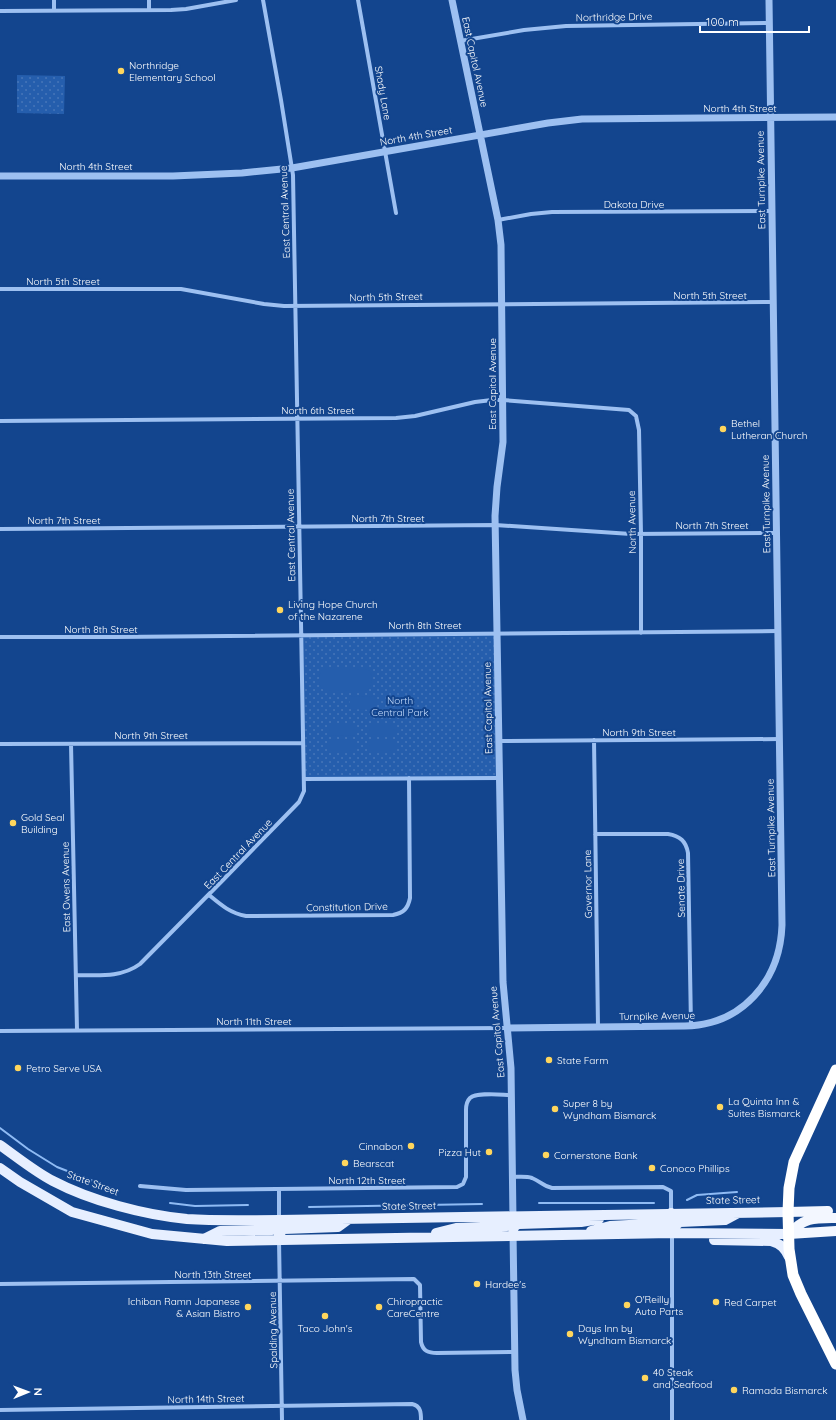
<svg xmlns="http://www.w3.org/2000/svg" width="836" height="1420" font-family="Quicksand,sans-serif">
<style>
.park{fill:url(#park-dots)}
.pitch{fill:#255ead}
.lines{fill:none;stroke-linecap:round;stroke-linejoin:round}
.stream{stroke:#8fbbf4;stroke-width:2}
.minor{stroke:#9dc0f1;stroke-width:4}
.tertiary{stroke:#9dc0f1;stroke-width:7}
.primary{stroke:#e7efff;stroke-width:10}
.trunk{stroke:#f3f7ff;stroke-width:10}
.motorway{stroke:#fff;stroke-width:11}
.poi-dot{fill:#ffd65d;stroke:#13458e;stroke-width:1.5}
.labels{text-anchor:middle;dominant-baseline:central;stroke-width:4;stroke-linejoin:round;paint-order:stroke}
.street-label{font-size:10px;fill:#fff;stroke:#13458e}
.poi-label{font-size:10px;fill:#fff;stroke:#13458e;text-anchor:start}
.park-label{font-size:10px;fill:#c4dbfc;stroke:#13458e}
</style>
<defs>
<pattern id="park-dots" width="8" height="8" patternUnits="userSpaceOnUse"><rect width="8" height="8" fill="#255ead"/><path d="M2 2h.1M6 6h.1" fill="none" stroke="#4676b9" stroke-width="1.8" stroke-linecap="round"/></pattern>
</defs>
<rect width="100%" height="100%" fill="#13458e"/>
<path class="park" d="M 17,75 L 65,76 L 64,114 L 17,113 Z
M 497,633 L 500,778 L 304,779 L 301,634 Z"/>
<path class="pitch" d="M 324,668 L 366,668 L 371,672 C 372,679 373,688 365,691 L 325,691 C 317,686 317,674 324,668 Z
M 350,696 L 376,697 L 376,710 L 349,709 Z
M 369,723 L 395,723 L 395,735 L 369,735 Z
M 329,724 L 355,724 L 355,735 L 329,736 Z
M 355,739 L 355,751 L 329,751 L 329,740 Z
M 369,739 L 395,739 L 395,751 L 369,751 Z"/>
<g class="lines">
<path class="stream" d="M 0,1128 L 28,1149 L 57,1167 L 111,1188
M 687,1200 L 697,1195 L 737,1192
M 170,1203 L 195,1206 L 248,1205
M 539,1203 L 654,1203
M 309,1207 L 482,1204"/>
<path class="minor" d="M 54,0 L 54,11
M 149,0 L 149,10
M 358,0 L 396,213
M 0,11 L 171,10 L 186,9 L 236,0
M 460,41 L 524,30 L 566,26 L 769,23
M 498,220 L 531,214 L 552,212 L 772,211
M 0,289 L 181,289 L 264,304 L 284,306 L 773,302
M 0,421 L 396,418 L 415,416 L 475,402 L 492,400 L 503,400 L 629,410 L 636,416 L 639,430 L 641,534 L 641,633
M 0,529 L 495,525 L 631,534 L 777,533
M 0,637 L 116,637 L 778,631
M 594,740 L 598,1027
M 499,741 L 780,739
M 0,744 L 303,743
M 71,744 L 77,1030
M 304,779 L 500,778
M 595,834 L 668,834 C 680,836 686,841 688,853 L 691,1026
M 209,895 C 221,905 230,913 246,916 L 393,915 C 404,913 408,908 410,898 L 409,778
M 76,975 C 98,975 121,978 140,964 L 223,880 L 299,802 L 304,791 L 293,175 L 281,100 L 263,0
M 0,1031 L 508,1028
M 512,1177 C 519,1177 526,1176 532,1178 C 540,1181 543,1186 552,1188 L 663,1187 L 671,1191 L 671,1212
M 140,1186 L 186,1190 L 457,1187 L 463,1184 L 466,1177 L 466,1110 C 466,1106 467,1101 470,1098 C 477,1092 502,1095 512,1095
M 279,1220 L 279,1189
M 672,1234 L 672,1420
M 279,1240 L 282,1420
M 0,1284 L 414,1279 L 420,1285 L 421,1342 C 423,1351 428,1353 437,1353 L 515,1352
M 0,1410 L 412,1404 C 421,1406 421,1413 421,1420"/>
<path class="tertiary" d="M 452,0 L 498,220 L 501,245 L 503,442 L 497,487 L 495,516 L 503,982 L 511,1068 L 513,1220
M 0,176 L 173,176 L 242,173 L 292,168 L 548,123 L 582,119 L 836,117
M 508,1028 L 685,1026 C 742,1025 780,981 782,925 L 769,0
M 513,1232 L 515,1370 L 517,1390 L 523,1420"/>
<path class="primary" d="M 0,1145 C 17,1157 34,1171 53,1181 C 91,1201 145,1215 187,1219 C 218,1221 248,1220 279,1220 L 788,1212
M 0,1168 L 20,1182 L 72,1212 L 152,1234 L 227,1241 L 672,1233 L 789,1234
M 513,1229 L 516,1225 L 519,1224 L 581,1222 L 599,1219
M 591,1231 L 610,1226 L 667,1223 L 671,1219 L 671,1213
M 436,1233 L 456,1228 L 507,1226 L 513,1223
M 672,1233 L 672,1228 L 680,1222 L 725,1220 L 738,1213
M 204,1239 L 220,1231 L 272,1230 L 275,1228 L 279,1220
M 279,1239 L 279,1233 L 284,1229 L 338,1227 L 349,1219
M 714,1240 L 771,1241 C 781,1244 785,1248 789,1257"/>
<path class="trunk" d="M 788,1212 L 828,1211
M 789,1234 C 804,1217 815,1218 836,1218
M 789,1234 L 836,1231"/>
<path class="motorway" d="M 836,1070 L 794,1162 L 789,1188 L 788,1212 L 789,1249 L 793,1275 L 801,1294 L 836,1364"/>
</g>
<g class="poi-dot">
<circle cx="121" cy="71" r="4"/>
<circle cx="723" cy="429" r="4"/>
<circle cx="280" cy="610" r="4"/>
<circle cx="13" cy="823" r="4"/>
<circle cx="549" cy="1060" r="4"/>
<circle cx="18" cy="1068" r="4"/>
<circle cx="720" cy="1107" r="4"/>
<circle cx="555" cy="1109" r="4"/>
<circle cx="411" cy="1146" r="4"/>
<circle cx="489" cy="1152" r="4"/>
<circle cx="546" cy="1155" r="4"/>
<circle cx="345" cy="1163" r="4"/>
<circle cx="652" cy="1168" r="4"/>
<circle cx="477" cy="1284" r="4"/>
<circle cx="716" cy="1302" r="4"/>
<circle cx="627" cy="1305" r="4"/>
<circle cx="248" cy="1307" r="4"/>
<circle cx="379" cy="1307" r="4"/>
<circle cx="325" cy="1316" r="4"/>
<circle cx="570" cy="1334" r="4"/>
<circle cx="645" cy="1378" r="4"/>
<circle cx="734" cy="1390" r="4"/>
</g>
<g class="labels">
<g class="street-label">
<text transform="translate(614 17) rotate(-1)">Northridge Drive</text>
<text transform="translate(475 62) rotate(78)">East Capitol Avenue</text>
<text transform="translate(383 93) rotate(80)">Shady Lane</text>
<text x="740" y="108">North 4th Street</text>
<text transform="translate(416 136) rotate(-10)">North 4th Street</text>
<text x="96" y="166">North 4th Street</text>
<text transform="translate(761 180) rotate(-91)">East Turnpike Avenue</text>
<text x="634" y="204">Dakota Drive</text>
<text transform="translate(285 212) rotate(-92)">East Central Avenue</text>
<text x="63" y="281">North 5th Street</text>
<text x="710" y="295">North 5th Street</text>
<text transform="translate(386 297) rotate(-1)">North 5th Street</text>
<text transform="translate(492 384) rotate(-90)">East Capitol Avenue</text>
<text x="318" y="410">North 6th Street</text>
<text transform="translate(766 504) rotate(-91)">East Turnpike Avenue</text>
<text x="388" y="518">North 7th Street</text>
<text x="64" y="520">North 7th Street</text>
<text transform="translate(632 522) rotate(-91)">North Avenue</text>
<text x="712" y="525">North 7th Street</text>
<text transform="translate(291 535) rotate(-91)">East Central Avenue</text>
<text x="425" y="625">North 8th Street</text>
<text x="101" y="629">North 8th Street</text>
<text transform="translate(488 708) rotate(-91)">East Capitol Avenue</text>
<text x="639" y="732">North 9th Street</text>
<text x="151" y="735">North 9th Street</text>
<text transform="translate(771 828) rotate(-91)">East Turnpike Avenue</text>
<text transform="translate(238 854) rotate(-46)">East Central Avenue</text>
<text transform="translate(588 884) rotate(-91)">Governor Lane</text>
<text transform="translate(66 887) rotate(-91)">East Owens Avenue</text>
<text transform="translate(681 888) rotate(-91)">Senate Drive</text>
<text transform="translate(347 907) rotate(-1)">Constitution Drive</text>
<text transform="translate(657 1016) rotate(-1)">Turnpike Avenue</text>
<text x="254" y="1021">North 11th Street</text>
<text transform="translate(497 1032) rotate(-95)">East Capitol Avenue</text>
<text x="367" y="1180">North 12th Street</text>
<text transform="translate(93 1183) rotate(20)">State Street</text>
<text transform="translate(733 1200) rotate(-1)">State Street</text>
<text transform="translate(409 1206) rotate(-1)">State Street</text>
<text x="213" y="1274">North 13th Street</text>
<text transform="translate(273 1330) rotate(-91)">Spalding Avenue</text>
<text transform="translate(206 1399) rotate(-1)">North 14th Street</text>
</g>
<g class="poi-label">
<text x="129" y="65">Northridge<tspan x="129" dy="12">Elementary School</tspan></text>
<text x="731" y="423">Bethel<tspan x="731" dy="12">Lutheran Church</tspan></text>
<text x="288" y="604">Living Hope Church<tspan x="288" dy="12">of the Nazarene</tspan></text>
<text x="21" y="817">Gold Seal<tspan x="21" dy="12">Building</tspan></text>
<text x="557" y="1060">State Farm</text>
<text x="26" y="1068">Petro Serve USA</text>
<text x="728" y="1101">La Quinta Inn &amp;<tspan x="728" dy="12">Suites Bismarck</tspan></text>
<text x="563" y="1103">Super 8 by<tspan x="563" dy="12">Wyndham Bismarck</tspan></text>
<text x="403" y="1146" text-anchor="end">Cinnabon</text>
<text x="481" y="1152" text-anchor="end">Pizza Hut</text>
<text x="554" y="1155">Cornerstone Bank</text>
<text x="353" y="1163">Bearscat</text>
<text x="660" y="1168">Conoco Phillips</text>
<text x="485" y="1284">Hardee's</text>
<text x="635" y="1299">O'Reilly<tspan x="635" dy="12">Auto Parts</tspan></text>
<text x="240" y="1301" text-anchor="end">Ichiban Ramn Japanese<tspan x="240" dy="12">&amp; Asian Bistro</tspan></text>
<text x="387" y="1301">Chiropractic<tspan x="387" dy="12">CareCentre</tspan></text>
<text x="724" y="1302">Red Carpet</text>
<text x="325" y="1328" text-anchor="middle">Taco John's</text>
<text x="578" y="1328">Days Inn by<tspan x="578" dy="12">Wyndham Bismarck</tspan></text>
<text x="653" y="1372">40 Steak<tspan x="653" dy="12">and Seafood</tspan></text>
<text x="742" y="1390">Ramada Bismarck</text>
</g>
<g class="park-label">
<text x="400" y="700">North<tspan x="400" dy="12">Central Park</tspan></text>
</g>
</g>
<g transform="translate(28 1392) rotate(89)" stroke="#13458e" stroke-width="3" paint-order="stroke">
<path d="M0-3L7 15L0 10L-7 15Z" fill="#ffffff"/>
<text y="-6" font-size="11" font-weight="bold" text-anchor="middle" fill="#ffffff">N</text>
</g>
<path d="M700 26v6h109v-6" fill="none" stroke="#ffffff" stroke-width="2"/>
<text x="706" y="26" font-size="12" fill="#ffffff" stroke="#13458e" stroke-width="3" paint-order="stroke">100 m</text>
</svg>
